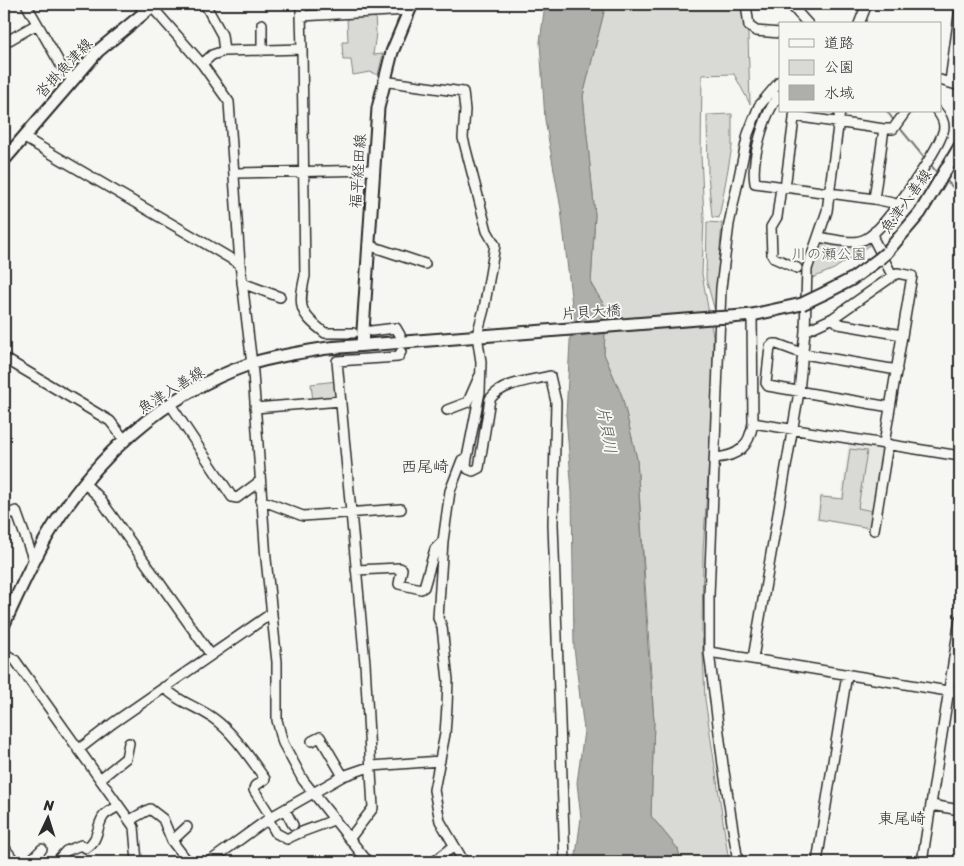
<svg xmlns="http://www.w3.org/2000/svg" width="964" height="866" font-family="Sriracha,'Klee One',sans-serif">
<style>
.built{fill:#e7e7e3}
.green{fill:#d9d9d5;stroke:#828280}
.water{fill:#aeaeab;stroke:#7a7a78}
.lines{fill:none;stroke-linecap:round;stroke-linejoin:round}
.stream{stroke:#7a7a78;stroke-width:2}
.minor-tunnel{stroke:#cdcdca;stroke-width:9;stroke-dasharray:9 4.5;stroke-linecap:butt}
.minor-casing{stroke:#2b2b2b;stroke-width:12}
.major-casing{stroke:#2b2b2b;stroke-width:15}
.minor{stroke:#f6f6f2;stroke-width:9}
.major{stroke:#f6f6f2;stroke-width:11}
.major-bridge-casing{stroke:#2b2b2b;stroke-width:15;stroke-linecap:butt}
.major-bridge{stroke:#f6f6f2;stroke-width:11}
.labels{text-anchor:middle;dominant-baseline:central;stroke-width:4;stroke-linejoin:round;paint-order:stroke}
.street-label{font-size:15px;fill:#2b2b2b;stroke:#f6f6f2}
.park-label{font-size:15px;fill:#565656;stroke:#f6f6f2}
.water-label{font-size:16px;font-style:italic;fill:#525251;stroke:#f6f6f2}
.neighbourhood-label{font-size:16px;fill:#2b2b2b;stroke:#f6f6f2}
</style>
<rect width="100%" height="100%" fill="#f6f6f2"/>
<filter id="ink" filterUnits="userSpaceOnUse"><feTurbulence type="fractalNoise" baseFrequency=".02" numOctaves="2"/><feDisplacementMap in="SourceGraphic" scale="10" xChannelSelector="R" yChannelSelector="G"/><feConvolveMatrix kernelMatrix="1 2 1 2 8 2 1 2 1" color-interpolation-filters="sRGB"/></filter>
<g filter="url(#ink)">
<path class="built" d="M 849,441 L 885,447 L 872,529 L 816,520 L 820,495 L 841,498 Z"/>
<path class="green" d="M 606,4 L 741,4 L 748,35 L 750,104 L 734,74 L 702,75 L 701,155 L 704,218 L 702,274 L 713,336 L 713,400 L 703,551 L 702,631 L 705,699 L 729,862 L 681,862 L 678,849 L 651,816 L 654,721 L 637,459 L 622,396 L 604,354 L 606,308 L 591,284 L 595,215 L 583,96 Z
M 375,14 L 376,33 L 373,55 L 383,54 L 378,75 L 370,72 L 353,75 L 351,60 L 343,60 L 342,42 L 348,42 L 347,17 Z
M 732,114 L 732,147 L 719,218 L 712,217 L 708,174 L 707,115 Z
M 707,222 L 722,223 L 715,311 L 706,279 Z
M 818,237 L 871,244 L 834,269 L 805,281 Z
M 337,381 L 338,396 L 332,399 L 313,401 L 311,384 Z
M 850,449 L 867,451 L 858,508 L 872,511 L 870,528 L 818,519 L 821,497 L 843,499 Z"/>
<path class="water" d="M 545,4 L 606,4 L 583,96 L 595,215 L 591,284 L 606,308 L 604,354 L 622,396 L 637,459 L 648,648 L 654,721 L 651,816 L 678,849 L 681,862 L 575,862 L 581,818 L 577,783 L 584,731 L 574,647 L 572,493 L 566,415 L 572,305 L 561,209 L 545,120 L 540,42 Z"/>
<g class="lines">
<path class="stream" d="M 887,111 L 894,121
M 899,127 L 926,160
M 929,163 L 939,175
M 945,179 L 960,195
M 5,856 L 10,862"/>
<path class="minor-tunnel" d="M 335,334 L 337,361"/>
<g class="minor-casing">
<path id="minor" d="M 26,4 L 63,69 L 72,79
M 138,4 L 146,12
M 206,4 L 206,6 L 222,35 L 224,51
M 301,4 L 301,16
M 746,4 L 749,26 L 756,31 L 780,33
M 790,4 L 808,24
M 152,7 L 202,64 L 229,102 L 240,264 L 253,373 L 266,559 L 277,662 L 277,720 L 283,743 L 303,780 L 368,862
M 262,24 L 262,51
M 859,24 L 867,4
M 4,43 L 37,24
M 302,49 L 301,16 L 409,10
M 202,64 L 212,55 L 224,51 L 302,49 L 305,276 C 298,307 299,313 325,333 L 353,333
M 940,80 L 960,86
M 950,81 L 960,8
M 780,95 C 764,112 751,160 755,183 L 874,199 L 893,203 L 896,207
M 794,116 L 884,129 L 893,129 L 906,111
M 23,137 L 240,264
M 235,173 L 373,170
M 781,187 L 777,217 L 771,227 L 772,255 L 774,258 L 797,268
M 785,188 L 795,111
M 874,199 L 884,129
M 875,231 L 873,238 L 892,275
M 818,237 C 833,239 854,246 867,238 C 885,228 937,152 943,132 C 946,124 942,117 937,111
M 368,245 L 425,264
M 242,283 L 280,297
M 833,318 L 839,324 L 902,335
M 371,331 L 396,328 L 400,335
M 805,331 L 833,318 L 897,273 L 912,276 L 884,444
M 4,358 L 110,421 L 124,439
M 170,404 L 232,497 L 237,498 L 260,481
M 890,407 L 768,386 L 766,383 L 770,347 L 773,344 L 777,344 L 804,354 L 897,370
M 255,408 L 341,401
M 447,410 L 468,402 L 479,377
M 753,423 L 960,456
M 467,458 L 466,465 L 468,469 L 473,471 L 479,468 L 490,399 C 503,382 530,381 550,376 L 556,402 L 553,524 L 565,862
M 715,458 C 739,456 749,447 753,423 L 752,315
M 84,483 L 98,496 L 211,655
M 261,500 L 303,516 L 401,509
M 4,516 L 16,511 L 34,561
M 874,530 L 888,444
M 443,541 L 438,618 L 442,627 L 448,680 L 447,706 L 445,734 L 434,790 L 440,821 L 464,862
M 356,570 L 400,568 L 402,569 L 399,584 L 421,589 L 424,587 L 435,549 L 443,541 L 450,491 L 462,460 L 467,458 L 480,392 L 481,362 L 477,335 L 484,309 L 495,245 L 487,231 L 463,138 L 465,110 L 463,92 L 383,81
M 709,652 L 960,693
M 4,653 L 15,660 L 134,827 L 137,862
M 753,658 L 799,392 L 805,331 L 807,269 L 827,211 L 840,111
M 164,687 C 178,702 196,706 213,718 C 234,733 250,758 265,779 L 255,786 L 254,790 L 271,817
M 312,741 L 320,737 L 343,776
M 78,750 L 113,723 L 272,613
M 100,779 L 126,758 L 129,743
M 931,805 L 960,810
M 285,810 L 293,825
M 268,819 L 276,833 L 287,839 C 302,830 319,827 335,819
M 130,820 L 150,809 L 163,819 L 172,841 L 187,827
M 350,838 L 373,808 L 365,663 L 337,361 L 398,357 L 401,352
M 172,841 L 188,862
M 4,847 L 15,862
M 29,862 L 42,849
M 56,862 L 66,851 L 81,845 L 86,848 C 99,840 96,828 103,817 C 106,812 114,809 119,806
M 209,862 L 271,817 L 343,776 L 372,766 L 440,761
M 434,862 L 454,846
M 738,862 L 723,765 L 709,652 L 709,596 L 721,288 L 729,224 L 748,134 L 759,106 L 780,81
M 817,862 L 847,674
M 922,862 L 960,619"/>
</g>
<g class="major-casing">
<path id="major" d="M 4,160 L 98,51 L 155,4
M 886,253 L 920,213 L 960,146
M 825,293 L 852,279 L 879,259
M 731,317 L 752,315 L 802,304
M 362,345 L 378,108 L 392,52 L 412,4
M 4,624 C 18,594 31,564 48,535 C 94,457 164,394 250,364 C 275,356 302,352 328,348 L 711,318"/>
</g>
<use href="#minor" class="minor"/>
<use href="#major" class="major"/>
<g class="major-bridge-casing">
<path id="major-bridge" d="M 879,259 L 886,253
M 802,304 L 825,293
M 711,318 L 731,317"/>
</g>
<use href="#major-bridge" class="major-bridge"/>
</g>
</g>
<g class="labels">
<g class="street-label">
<text transform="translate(64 68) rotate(-47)">沓掛魚津線</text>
<text transform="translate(358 171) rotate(-86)">福平経田線</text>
<text transform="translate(906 201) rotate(-54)">魚津入善線</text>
<text transform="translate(591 312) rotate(-4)">片貝大橋</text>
<text transform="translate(171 390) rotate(-32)">魚津入善線</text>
</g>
<g class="park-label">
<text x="829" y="254">川の瀬公園</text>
</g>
<g class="water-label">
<text transform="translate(607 430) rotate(80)">片貝川</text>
</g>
<g class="neighbourhood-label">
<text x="425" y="466">西尾崎</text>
<text x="902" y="818">東尾崎</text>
</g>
</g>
<rect width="964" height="866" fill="none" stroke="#f6f6f2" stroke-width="20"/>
<rect x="10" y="10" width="944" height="846" fill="none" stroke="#2b2b2b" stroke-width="2" filter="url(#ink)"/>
<rect x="779" y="22" width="162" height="90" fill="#f6f6f2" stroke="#a5a5a2"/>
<rect x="789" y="39" width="25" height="8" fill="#f6f6f2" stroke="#a5a5a2"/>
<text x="824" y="48" font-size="15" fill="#2b2b2b">道路</text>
<rect x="789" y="60" width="25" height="15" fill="#d9d9d5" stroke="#a5a5a2"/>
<text x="824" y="72" font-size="15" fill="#2b2b2b">公園</text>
<rect x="789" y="85" width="25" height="15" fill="#aeaeab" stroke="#a5a5a2"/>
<text x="824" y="98" font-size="15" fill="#2b2b2b">水域</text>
<g transform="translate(48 818) rotate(4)" stroke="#f6f6f2" stroke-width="4" paint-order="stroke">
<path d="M0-4L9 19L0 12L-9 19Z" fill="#2b2b2b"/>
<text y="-8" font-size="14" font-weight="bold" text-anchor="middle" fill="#2b2b2b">N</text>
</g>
</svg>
